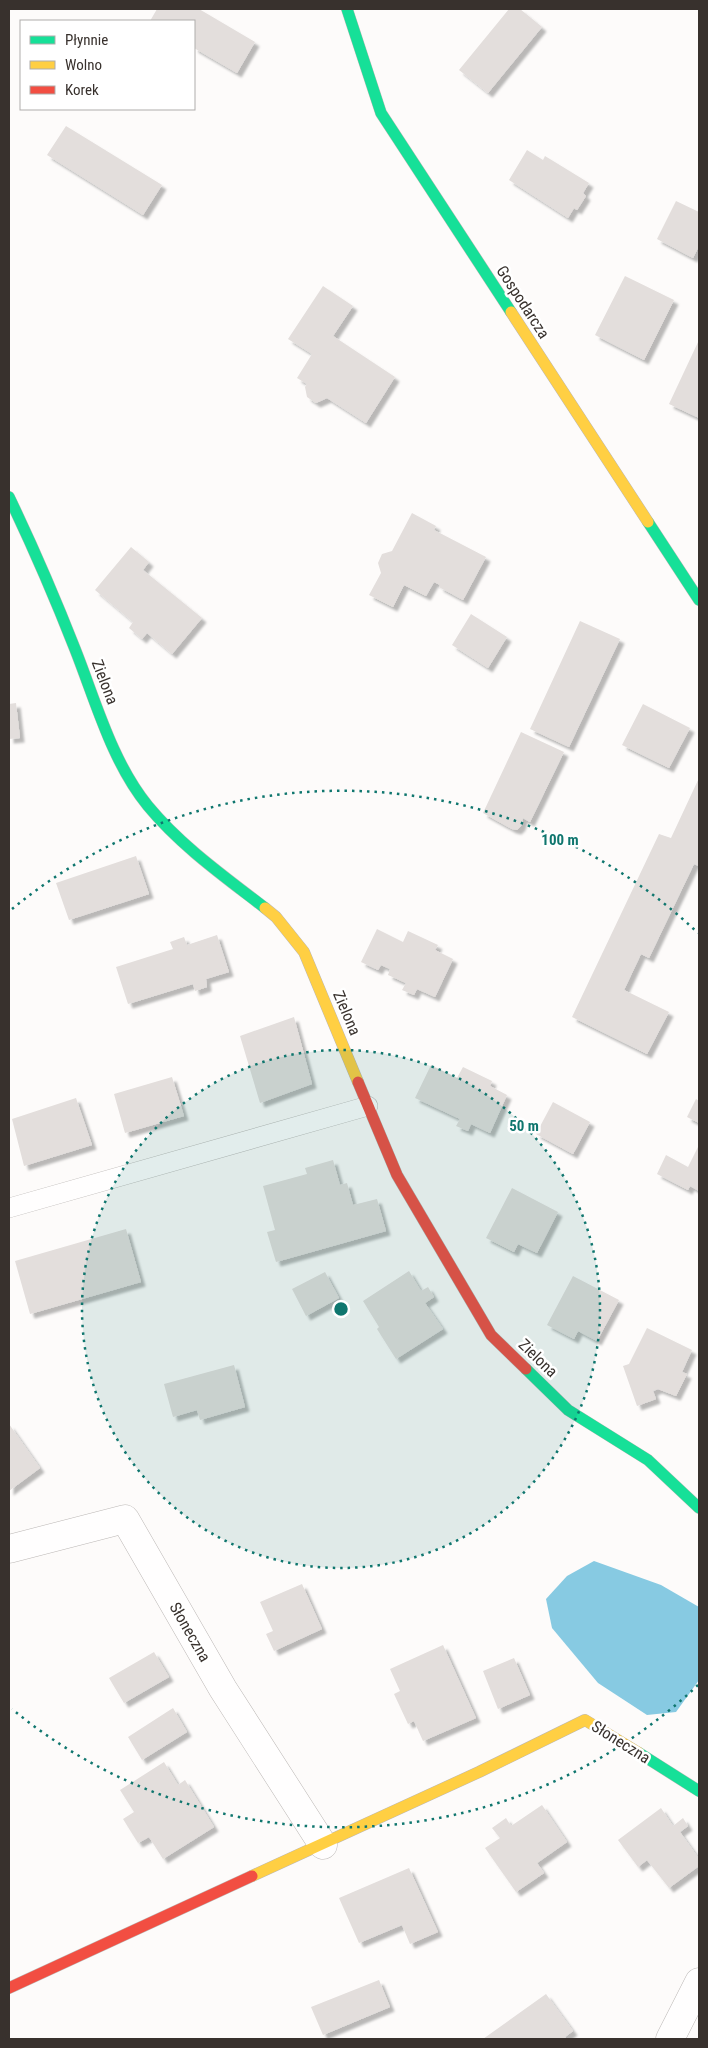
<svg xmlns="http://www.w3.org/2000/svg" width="708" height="2048" font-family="'Roboto Condensed',sans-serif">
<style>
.water{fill:#87cae2}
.building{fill:#e3dedc;filter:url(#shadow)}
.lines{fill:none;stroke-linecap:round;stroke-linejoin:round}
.lane-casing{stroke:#bcb8b6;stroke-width:20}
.street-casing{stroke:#bcb8b6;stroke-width:29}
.fast-casing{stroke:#bcb8b6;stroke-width:12}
.slow-casing{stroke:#bcb8b6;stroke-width:12}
.jam-casing{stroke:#bcb8b6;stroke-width:12}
.lane{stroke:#fffefe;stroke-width:19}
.street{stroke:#fffefe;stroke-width:28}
.fast{stroke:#16e098;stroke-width:11}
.slow{stroke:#ffcf43;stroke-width:11}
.jam{stroke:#f24e42;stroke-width:11}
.ring{fill:none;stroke:#0f766e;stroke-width:2.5;stroke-dasharray:2.5 5}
.labels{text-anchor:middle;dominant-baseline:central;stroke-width:5;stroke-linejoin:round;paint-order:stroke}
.street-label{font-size:16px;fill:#38312d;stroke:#fff}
.centre{fill:#0f766e;stroke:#fff;stroke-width:2.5}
.ring-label{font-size:15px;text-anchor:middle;font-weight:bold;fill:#0f766e;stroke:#fff;stroke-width:5;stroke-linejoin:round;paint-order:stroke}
</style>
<defs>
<filter id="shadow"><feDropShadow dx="4.5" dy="4.5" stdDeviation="1" flood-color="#0004"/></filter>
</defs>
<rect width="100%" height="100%" fill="#fdfbfa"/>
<path class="water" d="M 594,1561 L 661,1585 L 699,1607 L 699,1680 L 676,1712 L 647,1715 L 598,1683 L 552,1628 L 546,1599 L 567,1576 Z"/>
<path class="building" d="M 157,9 L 199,9 L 255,42 L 237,73 L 194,48 L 194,21 L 150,21 Z
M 509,9 L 520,9 L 542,27 L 488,93 L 459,70 Z
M 66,126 L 162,185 L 143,215 L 47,155 Z
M 527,150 L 543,160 L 545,156 L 589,183 L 583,193 L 586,196 L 577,210 L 574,208 L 568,218 L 509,180 Z
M 676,201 L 699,212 L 699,246 L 693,258 L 657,239 Z
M 625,276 L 674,300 L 644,360 L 595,335 Z
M 323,286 L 353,306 L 333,336 L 395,377 L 366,423 L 327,398 L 316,403 L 307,397 L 305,387 L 307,384 L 297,378 L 312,354 L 288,339 Z
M 699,340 L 699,418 L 669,404 Z
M 412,513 L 436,526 L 434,530 L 486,557 L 463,600 L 439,587 L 440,585 L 434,582 L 426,596 L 404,585 L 393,607 L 369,595 L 381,573 L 378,563 L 382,554 L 392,551 Z
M 131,547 L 149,562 L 143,570 L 202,618 L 172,654 L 147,633 L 142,639 L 129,628 L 133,622 L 95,590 Z
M 471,614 L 507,637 L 488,668 L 452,645 Z
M 580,621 L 620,639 L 569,747 L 530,729 Z
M 16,703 L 20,738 L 9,739 L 9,704 Z
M 643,704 L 690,728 L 669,768 L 622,745 Z
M 521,732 L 564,752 L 530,822 L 523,818 L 521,826 L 517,830 L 512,829 L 483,813 Z
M 699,778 L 699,866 L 694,864 L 649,958 L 641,954 L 624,990 L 669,1012 L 647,1054 L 572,1017 L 659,834 L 671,838 Z
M 136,856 L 149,894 L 69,920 L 56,883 Z
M 377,929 L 403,942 L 408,931 L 438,945 L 435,950 L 453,959 L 435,997 L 417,989 L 414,995 L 402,990 L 406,983 L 388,975 L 390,969 L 381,965 L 378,970 L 361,962 Z
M 217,935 L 229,972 L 206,979 L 207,987 L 195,991 L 193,984 L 128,1004 L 116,967 L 173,949 L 170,942 L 184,937 L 187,945 Z
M 294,1017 L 312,1084 L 260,1103 L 240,1036 Z
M 431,1065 L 457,1078 L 463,1067 L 492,1081 L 490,1086 L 507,1095 L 490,1133 L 471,1124 L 468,1131 L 456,1126 L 460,1119 L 415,1098 Z
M 172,1077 L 184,1116 L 125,1133 L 114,1094 Z
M 76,1098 L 92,1145 L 24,1166 L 12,1119 Z
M 696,1099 L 699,1101 L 699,1123 L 687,1117 Z
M 553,1102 L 590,1122 L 573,1154 L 536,1134 Z
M 699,1145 L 699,1191 L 690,1186 L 688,1190 L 657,1174 L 666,1155 L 688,1167 Z
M 333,1160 L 340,1185 L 347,1183 L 353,1205 L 377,1199 L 386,1231 L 276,1262 L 267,1232 L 275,1230 L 263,1186 L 307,1174 L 305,1168 Z
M 512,1188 L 558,1212 L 537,1253 L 518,1244 L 514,1252 L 486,1238 Z
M 126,1229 L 141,1282 L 30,1314 L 15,1261 Z
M 409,1271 L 421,1291 L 428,1287 L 434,1297 L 425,1303 L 443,1329 L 396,1359 L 377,1329 L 379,1327 L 363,1301 Z
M 325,1272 L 339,1298 L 306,1316 L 292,1289 Z
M 573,1276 L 619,1300 L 597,1341 L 578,1331 L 574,1339 L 547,1325 Z
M 647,1328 L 692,1350 L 682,1372 L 687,1374 L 676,1396 L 658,1389 L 653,1391 L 656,1399 L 637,1406 L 623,1366 L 629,1364 Z
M 234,1365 L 245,1407 L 200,1420 L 197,1410 L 173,1417 L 164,1384 Z
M 9,1424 L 40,1468 L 9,1491 Z
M 302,1584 L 322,1629 L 274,1651 L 266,1634 L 273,1631 L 260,1602 Z
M 443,1645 L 476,1718 L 423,1741 L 414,1721 L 408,1724 L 394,1694 L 400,1691 L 390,1669 Z
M 154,1652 L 169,1677 L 124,1703 L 109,1678 Z
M 514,1658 L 530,1695 L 498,1709 L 483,1671 Z
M 173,1708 L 187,1732 L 142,1760 L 128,1737 Z
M 164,1762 L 178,1785 L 185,1780 L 214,1827 L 163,1859 L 149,1837 L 138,1843 L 123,1819 L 134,1812 L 120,1790 Z
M 542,1805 L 567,1842 L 537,1863 L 544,1873 L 516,1892 L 485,1848 L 500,1838 L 492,1828 L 506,1818 L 511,1826 Z
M 661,1808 L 673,1826 L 683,1818 L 688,1826 L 680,1832 L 699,1859 L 699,1866 L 669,1888 L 647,1860 L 638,1867 L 618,1840 Z
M 409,1868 L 438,1932 L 410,1944 L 402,1925 L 359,1943 L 339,1898 Z
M 379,1980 L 390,2007 L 323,2035 L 311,2007 Z
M 546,1994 L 573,2031 L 565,2037 L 567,2039 L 483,2039 Z"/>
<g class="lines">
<g class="lane-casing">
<path id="lane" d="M 9,1208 L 368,1106"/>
</g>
<g class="street-casing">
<path id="street" d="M 9,1549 L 125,1519 L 223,1689 L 323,1845
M 670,2039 L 699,1982"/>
</g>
<g class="fast-casing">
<path id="fast" d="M 347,9 L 381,113 L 511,312
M 9,497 C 33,547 55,598 75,649 C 96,702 112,762 148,806 C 181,846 225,877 265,908
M 648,522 L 699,600
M 526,1369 L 568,1410 L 648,1460 L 699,1508
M 639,1753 L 699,1791"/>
</g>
<g class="slow-casing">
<path id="slow" d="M 511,312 L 648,522
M 265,908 L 276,917 L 304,952 L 358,1082
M 252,1876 L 479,1772 L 585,1720 L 639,1753"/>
</g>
<g class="jam-casing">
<path id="jam" d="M 358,1082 L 397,1175 L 491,1335 L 526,1369
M 9,1988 L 252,1876"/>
</g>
<use href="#lane" class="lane"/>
<use href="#street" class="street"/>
<use href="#fast" class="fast"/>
<use href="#slow" class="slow"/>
<use href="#jam" class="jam"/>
</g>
<circle cx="341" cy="1309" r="259" fill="#0f766e" fill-opacity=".12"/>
<g class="ring">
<circle cx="341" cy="1309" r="259"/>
<path d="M698 1685A518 518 0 0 1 12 1709M12 909A518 518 0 0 1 698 933"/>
</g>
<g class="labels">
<g class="street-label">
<text transform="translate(523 302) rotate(57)">Gospodarcza</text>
<text transform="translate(105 682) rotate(69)">Zielona</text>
<text transform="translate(347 1013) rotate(67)">Zielona</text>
<text transform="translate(538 1358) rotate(44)">Zielona</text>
<text transform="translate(190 1632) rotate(60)">Słoneczna</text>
<text transform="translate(621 1742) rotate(32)">Słoneczna</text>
</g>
</g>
<circle cx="341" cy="1309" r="8" class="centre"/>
<g class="ring-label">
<text x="560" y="845">100 m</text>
<text x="524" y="1131">50 m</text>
</g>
<rect width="708" height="2048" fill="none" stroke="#38312d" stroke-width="20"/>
<rect x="20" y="20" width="175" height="90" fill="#ffffff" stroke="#afadab"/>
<rect x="30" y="36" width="25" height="8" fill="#16e098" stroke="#afadab"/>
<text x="65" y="45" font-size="15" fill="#38312d">Płynnie</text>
<rect x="30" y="61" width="25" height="8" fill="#ffcf43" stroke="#afadab"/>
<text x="65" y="70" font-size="15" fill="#38312d">Wolno</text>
<rect x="30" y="86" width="25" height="8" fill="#f24e42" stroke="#afadab"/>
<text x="65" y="95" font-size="15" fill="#38312d">Korek</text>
</svg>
